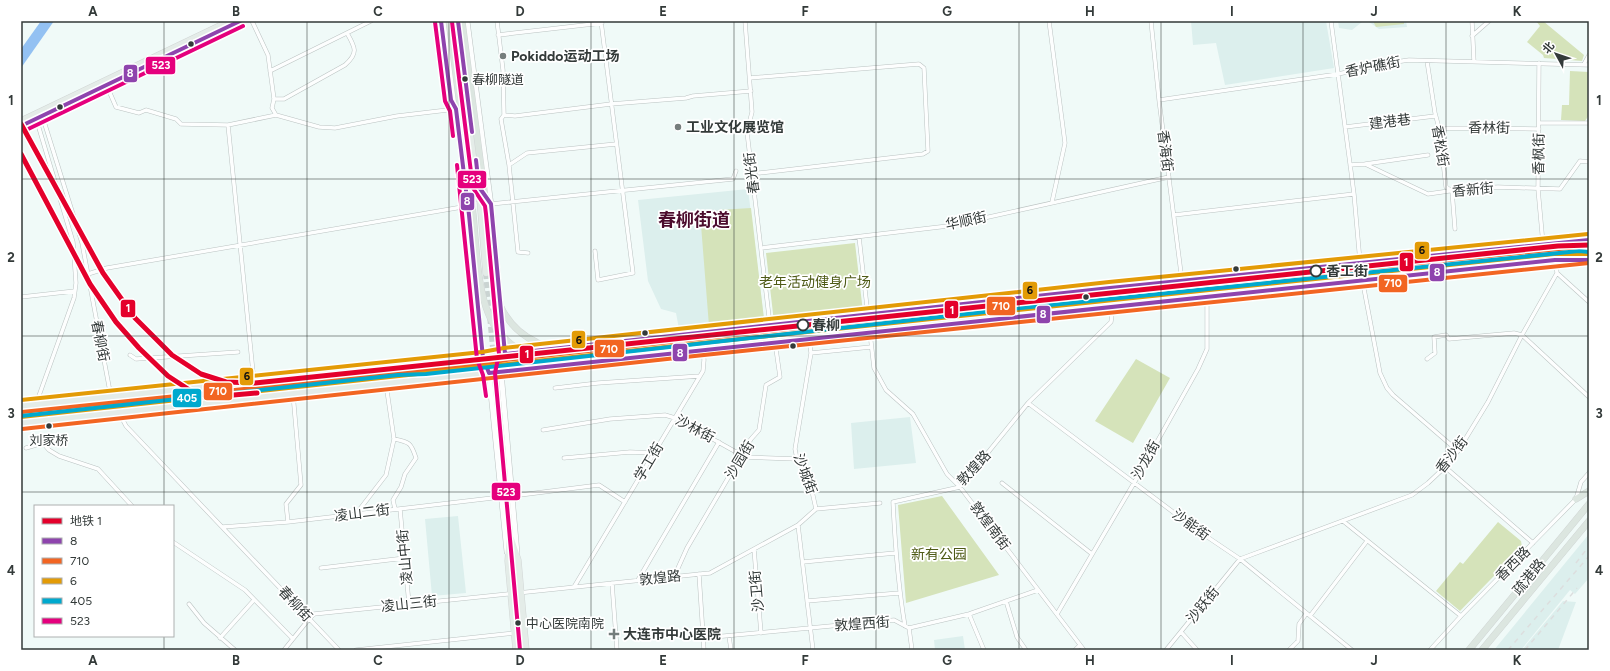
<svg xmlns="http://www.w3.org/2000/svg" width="1610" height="671" font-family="Figtree,'Noto Sans SC',sans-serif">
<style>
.built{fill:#dcefed}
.green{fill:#d5e3ba}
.water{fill:#93c1f2}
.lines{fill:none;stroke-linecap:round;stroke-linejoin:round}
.primary-tunnel{stroke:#cad4d2;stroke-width:6;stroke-dasharray:6 3;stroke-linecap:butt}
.minor-casing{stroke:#bbc3c2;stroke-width:4.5}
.secondary-casing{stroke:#bbc3c2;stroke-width:6}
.primary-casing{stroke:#d1d6d5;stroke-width:7}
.trunk-casing{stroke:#d1d6d5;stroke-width:7}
.minor{stroke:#fdfefe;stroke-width:3.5}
.secondary{stroke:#fdfefe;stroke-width:5}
.primary{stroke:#e4ece8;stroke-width:6}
.trunk{stroke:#dce6e0;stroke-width:6}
.rail{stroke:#dcdede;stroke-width:1.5;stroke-dasharray:5 5;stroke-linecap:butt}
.trunk-bridge-casing{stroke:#d1d6d5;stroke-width:7;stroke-linecap:butt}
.trunk-bridge{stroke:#dce6e0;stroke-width:6}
.bus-1-casing{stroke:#fff;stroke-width:7}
.bus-2-casing{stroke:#fff;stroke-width:7}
.bus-3-casing{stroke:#fff;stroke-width:7}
.bus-4-casing{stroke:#fff;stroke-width:7}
.bus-5-casing{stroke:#fff;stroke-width:7}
.bus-1{stroke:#8e44ad;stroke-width:4}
.bus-2{stroke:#f26522;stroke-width:4}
.bus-3{stroke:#e39b06;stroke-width:4}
.bus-4{stroke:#00a9ce;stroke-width:4}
.bus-5{stroke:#e5007d;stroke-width:4}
.metro-1-casing{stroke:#fff;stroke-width:8}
.metro-1{stroke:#e4002b;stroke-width:5}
.grid{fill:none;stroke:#333a39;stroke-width:1;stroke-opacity:0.55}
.bus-dot{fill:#333a39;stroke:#fff;stroke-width:1.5}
.poi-dot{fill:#757d7c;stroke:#fff;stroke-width:1.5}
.stop-dot{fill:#fff;stroke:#333a39;stroke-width:2}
.labels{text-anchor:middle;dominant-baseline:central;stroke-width:3.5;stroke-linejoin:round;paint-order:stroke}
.bus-label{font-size:13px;fill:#333a39;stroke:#fff;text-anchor:start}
.poi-label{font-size:14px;font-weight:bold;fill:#333a39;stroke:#fff;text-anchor:start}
.street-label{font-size:14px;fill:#333a39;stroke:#fff}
.stop-label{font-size:14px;font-weight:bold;fill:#333a39;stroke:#fff;text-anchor:start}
.park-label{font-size:14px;fill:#4e5a16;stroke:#fff}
.district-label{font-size:18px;font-weight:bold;fill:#4c0c2d;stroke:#fff}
.line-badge{stroke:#fff;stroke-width:1.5}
.badge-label{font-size:11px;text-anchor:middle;font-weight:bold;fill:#fff}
.pale-badge-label{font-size:11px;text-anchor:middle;font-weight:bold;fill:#111}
.neatline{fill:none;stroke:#333a39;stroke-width:1.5}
.grid-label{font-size:13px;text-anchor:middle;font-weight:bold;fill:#333a39}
</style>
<rect width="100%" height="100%" fill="#f0faf8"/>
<path class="built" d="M 1191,21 L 1326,21 L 1334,68 L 1225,85 L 1216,43 L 1193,45 Z
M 1338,21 L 1406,21 L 1407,27 L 1379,29 L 1369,22 L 1362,22 L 1352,30 L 1339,28 Z
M 748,189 L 764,319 L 679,329 L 676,313 L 661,309 L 648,281 L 638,200 Z
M 910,417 L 916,463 L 854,469 L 851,423 Z
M 458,516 L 466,593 L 432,596 L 425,519 Z
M 1589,534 L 1589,578 L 1575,594 L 1570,590 L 1521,650 L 1494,650 Z
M 1563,601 L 1576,602 L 1558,650 L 1522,650 Z
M 963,636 L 965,650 L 935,650 L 934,640 Z"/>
<path class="green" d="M 1373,21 L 1404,21 L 1404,24 L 1376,27 Z
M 1536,21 L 1543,21 L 1584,55 L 1582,61 L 1544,58 L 1543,55 L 1527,42 L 1540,26 Z
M 1570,71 L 1589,72 L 1589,115 L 1585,121 L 1561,120 L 1562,105 L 1569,105 Z
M 751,208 L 764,319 L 709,326 L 701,225 L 707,224 L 718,210 Z
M 855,243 L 863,312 L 774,322 L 766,253 Z
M 1136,359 L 1170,378 L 1133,443 L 1095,421 Z
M 942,496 L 999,575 L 906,603 L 898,505 Z
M 1498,522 L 1521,541 L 1522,547 L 1460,611 L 1436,591 L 1460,562 L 1463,564 Z"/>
<path class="water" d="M 41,21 L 54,21 L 21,68 L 21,49 Z"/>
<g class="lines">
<path class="primary-tunnel" d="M 486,273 L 501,433"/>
<g class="minor-casing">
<path id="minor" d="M 252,21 L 268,55 L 274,99 L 272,108 L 276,115 L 319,127 L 335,128 L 397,116 L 456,109
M 497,21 L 503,70 L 504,115 L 501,119 L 509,165 L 518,252 L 528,253
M 745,21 L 752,112 L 747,132 L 770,325
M 1049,21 L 1065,143 L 1052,202
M 1151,21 L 1159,100 L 1182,281
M 1331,21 L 1354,194 L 1361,273 L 1380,373 L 1387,388 L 1393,395 L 1458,451
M 1472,21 L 1474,62
M 498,35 L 602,23
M 1472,36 L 1489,21
M 1427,61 L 1435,113 L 1439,128 L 1446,187 L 1452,191 L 1455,229
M 1539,63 L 1538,189 L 1543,244
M 1584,64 L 1589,55
M 270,71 L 371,21
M 750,78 L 919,64 L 924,68 L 928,151 L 923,154 L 759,173
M 106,84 L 116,107 L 139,113 L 146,110 L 176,119 L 181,124 L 228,125 L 276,115
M 274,99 L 284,99 L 345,65 C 359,53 355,47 347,33
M 1159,100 L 1338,74 L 1389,63 L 1409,60 L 1589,65
M 42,115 L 82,243 L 111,397 L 126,426 L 339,650
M 504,115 L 515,116 L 611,104 L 686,98 L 693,96 L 751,91
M 36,118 L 73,242 L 76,283 L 74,298 L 36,404
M 1539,123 L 1589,123
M 228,125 L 254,382
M 1345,127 L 1435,116
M 1439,128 L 1539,129
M 1365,164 L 1428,155
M 509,165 L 527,153 L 616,144
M 1350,165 L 1365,164 L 1428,194 L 1463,189 L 1498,187 L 1560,189 L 1580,161 L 1589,162
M 491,204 L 733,179 L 736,171
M 1174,215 L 1354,194
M 859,237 L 874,368 L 886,390 L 913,414 L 947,474 L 960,487 L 1084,650
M 761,248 L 948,226 L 1169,177
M 595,251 L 598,280 L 633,273 L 601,21
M 1557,273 L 1589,302
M 88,274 L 107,268 L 468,206
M 21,297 L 75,291
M 811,353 L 871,347
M 130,355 L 136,359 L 238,352
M 1427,359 L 1435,353 L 1434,337 L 1446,335 L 1449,339 L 1514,333 L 1522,335 L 1589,397
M 555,388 L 598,383 L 700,376
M 1028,403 L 1197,530 L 1240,559 L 1352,650
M 543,430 L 610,419 L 665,415 L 675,418 L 745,457 L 797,459
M 394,439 C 410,442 411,443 416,458 L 405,474 L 401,487 L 393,500 L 395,509
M 26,448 L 43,443 L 49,450 L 59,456 L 98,469 L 132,506
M 564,458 L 630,452 L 654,453
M 1445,467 L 1533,543
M 1002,483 L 1092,554
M 512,496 L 599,485 L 625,502
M 400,509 L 409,604
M 816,509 L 880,503
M 356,514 L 386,475 L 394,439 L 386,384
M 1343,521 L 1461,616
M 288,522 L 286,504 L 301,485 L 293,394
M 798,525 L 813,650
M 222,527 L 288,522 L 501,497
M 173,542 L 245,590 L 293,639
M 754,549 L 761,633
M 803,562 L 895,553
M 321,568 L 405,558
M 699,574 L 704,650
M 674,577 L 687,548 L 751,439 L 759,430 L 766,385 L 780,377 L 775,342
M 638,580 L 719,442
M 612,583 L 617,650
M 574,587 L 703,371 L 704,360 L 702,336
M 807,601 L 899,593
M 1006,601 L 1017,637 L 1026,650
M 189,604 L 204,623 L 235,650
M 969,614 L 984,650
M 1057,614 L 1134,483 L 1198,369 L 1207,349 L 1207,297
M 1310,616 L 1367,541
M 905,626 C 898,585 895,544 893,502 L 960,487 L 1028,403 L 1111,322 L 1113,307
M 909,628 L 912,650
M 1181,632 L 1197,650
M 729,636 L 731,650
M 220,638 L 254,600
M 703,638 L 894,620 L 909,628 L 969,614 L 1038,590
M 284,650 L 309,619 L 314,614 L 710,573 L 798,525 L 816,509 L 809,478 L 797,459 L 795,449 L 811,353 L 809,338
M 356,650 L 515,633
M 1075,650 L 1080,645
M 1166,650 L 1240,559 L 1412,495 L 1428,483 L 1445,467 L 1458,451 L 1488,402 L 1522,335 L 1557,273 L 1554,246
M 1289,650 L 1298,641 L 1299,624 L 1306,614
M 1430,650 L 1461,616 L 1576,499 L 1581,482 L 1589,473"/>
</g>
<g class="secondary-casing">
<path id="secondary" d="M 445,21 L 469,215 L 483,358 L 489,373 L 507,552
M 467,21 L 492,213 L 505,354 L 501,372 L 517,553"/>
</g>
<g class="primary-casing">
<path id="primary" d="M 454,21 L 477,198
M 458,21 L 479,187 L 486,273
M 21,121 L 230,21
M 21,126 L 240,21
M 484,193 L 491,204
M 21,406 L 483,358 L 505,354 L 1110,288 L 1589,240
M 21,423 L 703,349 L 1555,260 L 1578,259 L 1589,260
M 501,433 L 510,536 L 508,561 L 516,650
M 511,539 L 518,560 L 526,650"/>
</g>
<g class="trunk-casing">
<path id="trunk" d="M 1576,499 L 1589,491
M 1469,650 L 1589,504
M 1482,650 L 1589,521"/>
</g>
<use href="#minor" class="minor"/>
<use href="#secondary" class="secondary"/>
<use href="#primary" class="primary"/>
<use href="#trunk" class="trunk"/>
<path class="rail" d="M 1576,563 L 1589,546
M 1508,650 L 1589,556
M 1525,650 L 1577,588"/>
<g class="trunk-bridge-casing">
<path id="trunk-bridge" d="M 449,21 C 457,82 465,144 472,205 C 477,242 475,301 498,331 C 519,358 546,361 577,359 L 1562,256 L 1589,255
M 462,21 L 487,213 L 494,288 C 500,312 513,331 536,342 C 541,345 547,349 553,350 C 560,351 567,351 574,350 L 1558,247 L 1589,246"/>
</g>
<use href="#trunk-bridge" class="trunk-bridge"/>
<g class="bus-1-casing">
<path id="bus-1" d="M 441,21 L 451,100 L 456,109 L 469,215 L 483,358 L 489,373 L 1555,260 L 1589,260
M 458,21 L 472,132
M 21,126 L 240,21
M 476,160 L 479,187 L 491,204 L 505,354 L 1110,288 L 1589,240"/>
</g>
<g class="bus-2-casing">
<path id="bus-2" d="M 22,412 L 484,364 L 506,360 L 1111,294 L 1589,246
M 22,429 L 704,355 L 1589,263"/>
</g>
<g class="bus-3-casing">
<path id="bus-3" d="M 21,400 L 482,352 L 504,348 L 1109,282 L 1588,234
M 21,417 L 702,343 L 1554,254 L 1589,254"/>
</g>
<g class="bus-4-casing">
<path id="bus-4" d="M 21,416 L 398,375 L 426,374 L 1002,310 L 1579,251 L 1589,252"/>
</g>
<g class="bus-5-casing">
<path id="bus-5" d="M 435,22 L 445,101 L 450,111 L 453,136
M 452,22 L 473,188 L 485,206 L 486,214 L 499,354 L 495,373 L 520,650
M 24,131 L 243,26
M 457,165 L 477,359 L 483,375 L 486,396"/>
</g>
<use href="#bus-1" class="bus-1"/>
<use href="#bus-2" class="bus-2"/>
<use href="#bus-3" class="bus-3"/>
<use href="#bus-4" class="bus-4"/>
<use href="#bus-5" class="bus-5"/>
<g class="metro-1-casing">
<path id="metro-1" d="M 21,124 L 103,273 L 135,318 L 172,355 L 201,374 L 226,382 L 255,383 L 1558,246 L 1589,245
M 21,154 L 90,284 L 116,322 L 139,348 L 168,376 L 191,391 L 211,397 L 257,393"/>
</g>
<use href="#metro-1" class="metro-1"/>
</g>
<path class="grid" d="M 164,21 L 164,506M 307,21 L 307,650M 449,21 L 449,650M 591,21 L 591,650M 734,21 L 734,650M 876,21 L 876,650M 1019,21 L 1019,650M 1161,21 L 1161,650M 1303,21 L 1303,650M 1446,21 L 1446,650M 21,179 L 1589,179M 21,336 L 1589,336M 21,492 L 1589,492M 164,636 L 164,650"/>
<g class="bus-dot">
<circle cx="191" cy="44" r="3.5"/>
<circle cx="465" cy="79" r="3.5"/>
<circle cx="60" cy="107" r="3.5"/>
<circle cx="1236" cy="269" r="3.5"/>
<circle cx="1086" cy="297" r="3.5"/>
<circle cx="645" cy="333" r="3.5"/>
<circle cx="793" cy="346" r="3.5"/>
<circle cx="49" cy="426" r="3.5"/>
<circle cx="518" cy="623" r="3.5"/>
</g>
<g class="poi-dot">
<circle cx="503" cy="56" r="4"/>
<circle cx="678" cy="127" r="4"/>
<path d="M612 628h4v4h4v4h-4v4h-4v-4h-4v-4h4z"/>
</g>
<g class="stop-dot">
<circle cx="1316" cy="271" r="5.5"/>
<circle cx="803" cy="325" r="5.5"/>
</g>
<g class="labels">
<g class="bus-label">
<text x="472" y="79">春柳隧道</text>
<text x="49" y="440" text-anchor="middle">刘家桥</text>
<text x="526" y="623">中心医院南院</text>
</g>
<g class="poi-label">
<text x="511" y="56">Pokiddo运动工场</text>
<text x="686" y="127">工业文化展览馆</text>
<text x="623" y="634">大连市中心医院</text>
</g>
<g class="street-label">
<text transform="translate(1373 67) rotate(-11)">香炉礁街</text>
<text transform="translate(1390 122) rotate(-7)">建港巷</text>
<text transform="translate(1489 128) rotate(1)">香林街</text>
<text transform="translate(1440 146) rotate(81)">香松街</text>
<text transform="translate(1165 151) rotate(83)">香海街</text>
<text transform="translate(1539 154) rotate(-89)">香枫街</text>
<text transform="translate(752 173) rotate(-97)">春光街</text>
<text transform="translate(1473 190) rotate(-5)">香新街</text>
<text transform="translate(966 221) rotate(-12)">华顺街</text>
<text transform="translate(100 341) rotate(79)">春柳街</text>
<text transform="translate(695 429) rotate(28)">沙林街</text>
<text transform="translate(1452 455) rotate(-52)">香沙街</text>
<text transform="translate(740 460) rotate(-59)">沙园街</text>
<text transform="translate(1146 460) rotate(-61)">沙龙街</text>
<text transform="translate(649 462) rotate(-59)">学工街</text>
<text transform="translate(974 468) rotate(-47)">敦煌路</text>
<text transform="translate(805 474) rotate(70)">沙城街</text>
<text transform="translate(362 513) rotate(-7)">凌山二街</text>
<text transform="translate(1191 525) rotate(36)">沙能街</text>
<text transform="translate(990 526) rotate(53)">敦煌南街</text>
<text transform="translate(405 557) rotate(-95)">凌山中街</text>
<text transform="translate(1513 564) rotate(-45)">香西路</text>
<text transform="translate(1529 577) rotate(-51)">疏港路</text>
<text transform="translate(660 578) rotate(-6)">敦煌路</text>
<text transform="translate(757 591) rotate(-95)">沙卫街</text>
<text transform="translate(295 604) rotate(47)">春柳街</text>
<text transform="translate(409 604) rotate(-6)">凌山三街</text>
<text transform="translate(1203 605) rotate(-51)">沙跃街</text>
<text transform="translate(862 624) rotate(-4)">敦煌西街</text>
</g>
<g class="stop-label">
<text x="1326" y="271">香工街</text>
<text x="812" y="325">春柳</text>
</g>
<g class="park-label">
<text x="815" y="282">老年活动健身广场</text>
<text x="939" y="554">新有公园</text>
</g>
<g class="district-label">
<text x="694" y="220">春柳街道</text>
</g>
</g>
<g class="line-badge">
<rect x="145" y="56" width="31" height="19" rx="4" fill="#e5007d"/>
<rect x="123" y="64" width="15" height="19" rx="4" fill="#8e44ad"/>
<rect x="457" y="170" width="30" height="19" rx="4" fill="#e5007d"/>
<rect x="460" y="192" width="15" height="19" rx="4" fill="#8e44ad"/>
<rect x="1414" y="241" width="16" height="19" rx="4" fill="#e39b06"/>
<rect x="1399" y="252" width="15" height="20" rx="4" fill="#e4002b"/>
<rect x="1429" y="263" width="16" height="19" rx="4" fill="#8e44ad"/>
<rect x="1378" y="274" width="30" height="19" rx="4" fill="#f26522"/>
<rect x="1022" y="281" width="16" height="19" rx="4" fill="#e39b06"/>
<rect x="986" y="296" width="30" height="20" rx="4" fill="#f26522"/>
<rect x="120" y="299" width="16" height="19" rx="4" fill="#e4002b"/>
<rect x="944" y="300" width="15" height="19" rx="4" fill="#e4002b"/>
<rect x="1036" y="305" width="15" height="19" rx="4" fill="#8e44ad"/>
<rect x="571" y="330" width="15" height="19" rx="4" fill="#e39b06"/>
<rect x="594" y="339" width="31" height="19" rx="4" fill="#f26522"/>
<rect x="672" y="343" width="16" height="19" rx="4" fill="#8e44ad"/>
<rect x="519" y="345" width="15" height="19" rx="4" fill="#e4002b"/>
<rect x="239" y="367" width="15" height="19" rx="4" fill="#e39b06"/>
<rect x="203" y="382" width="30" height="19" rx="4" fill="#f26522"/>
<rect x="172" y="388" width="30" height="20" rx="4" fill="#00a9ce"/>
<rect x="491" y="482" width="30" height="19" rx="4" fill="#e5007d"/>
</g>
<g class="badge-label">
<text x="161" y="69">523</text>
<text x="130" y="77">8</text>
<text x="472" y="183">523</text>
<text x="467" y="205">8</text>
<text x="1406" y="266">1</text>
<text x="1437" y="276">8</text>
<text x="1393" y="287">710</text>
<text x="1001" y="310">710</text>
<text x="128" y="312">1</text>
<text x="952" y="314">1</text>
<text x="1043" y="318">8</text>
<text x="609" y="353">710</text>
<text x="680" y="357">8</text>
<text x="527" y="358">1</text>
<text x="218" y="395">710</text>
<text x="187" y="402">405</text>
<text x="506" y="496">523</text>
</g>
<g class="pale-badge-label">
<text x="1422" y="254">6</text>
<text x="1030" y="294">6</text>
<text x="579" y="344">6</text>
<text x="247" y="380">6</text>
</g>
<rect width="1610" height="671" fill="none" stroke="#ffffff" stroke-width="44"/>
<rect x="34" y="505" width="140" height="132" fill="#ffffff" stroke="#adb0b0"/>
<rect x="42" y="518" width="20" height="6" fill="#e4002b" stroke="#adb0b0"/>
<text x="70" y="525" font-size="12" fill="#333a39">地铁 1</text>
<rect x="42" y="538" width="20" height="6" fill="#8e44ad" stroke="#adb0b0"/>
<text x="70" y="545" font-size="12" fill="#333a39">8</text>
<rect x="42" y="558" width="20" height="6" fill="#f26522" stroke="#adb0b0"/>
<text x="70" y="565" font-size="12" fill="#333a39">710</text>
<rect x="42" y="578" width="20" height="6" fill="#e39b06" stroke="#adb0b0"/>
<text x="70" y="585" font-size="12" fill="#333a39">6</text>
<rect x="42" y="598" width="20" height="6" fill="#00a9ce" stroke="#adb0b0"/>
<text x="70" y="605" font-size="12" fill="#333a39">405</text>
<rect x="42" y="618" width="20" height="6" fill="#e5007d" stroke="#adb0b0"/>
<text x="70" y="625" font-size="12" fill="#333a39">523</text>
<g transform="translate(1556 54) rotate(310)" stroke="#ffffff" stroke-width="3" paint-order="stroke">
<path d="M0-3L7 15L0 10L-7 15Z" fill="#333a39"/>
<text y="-6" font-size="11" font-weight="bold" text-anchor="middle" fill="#333a39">北</text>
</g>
<rect x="22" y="22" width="1566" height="627" class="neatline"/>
<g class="grid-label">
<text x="93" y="16">A</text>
<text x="236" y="16">B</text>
<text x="378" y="16">C</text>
<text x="520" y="16">D</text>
<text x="663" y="16">E</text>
<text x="805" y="16">F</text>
<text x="947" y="16">G</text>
<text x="1090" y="16">H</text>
<text x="1232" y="16">I</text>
<text x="1374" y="16">J</text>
<text x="1517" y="16">K</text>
<text x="11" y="105">1</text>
<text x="1599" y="105">1</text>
<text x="11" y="262">2</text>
<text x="1599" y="262">2</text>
<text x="11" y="418">3</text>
<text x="1599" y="418">3</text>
<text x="11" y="575">4</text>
<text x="1599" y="575">4</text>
<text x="93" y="665">A</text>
<text x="236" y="665">B</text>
<text x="378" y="665">C</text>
<text x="520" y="665">D</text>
<text x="663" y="665">E</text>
<text x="805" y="665">F</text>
<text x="947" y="665">G</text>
<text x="1090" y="665">H</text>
<text x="1232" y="665">I</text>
<text x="1374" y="665">J</text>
<text x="1517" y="665">K</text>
</g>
</svg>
